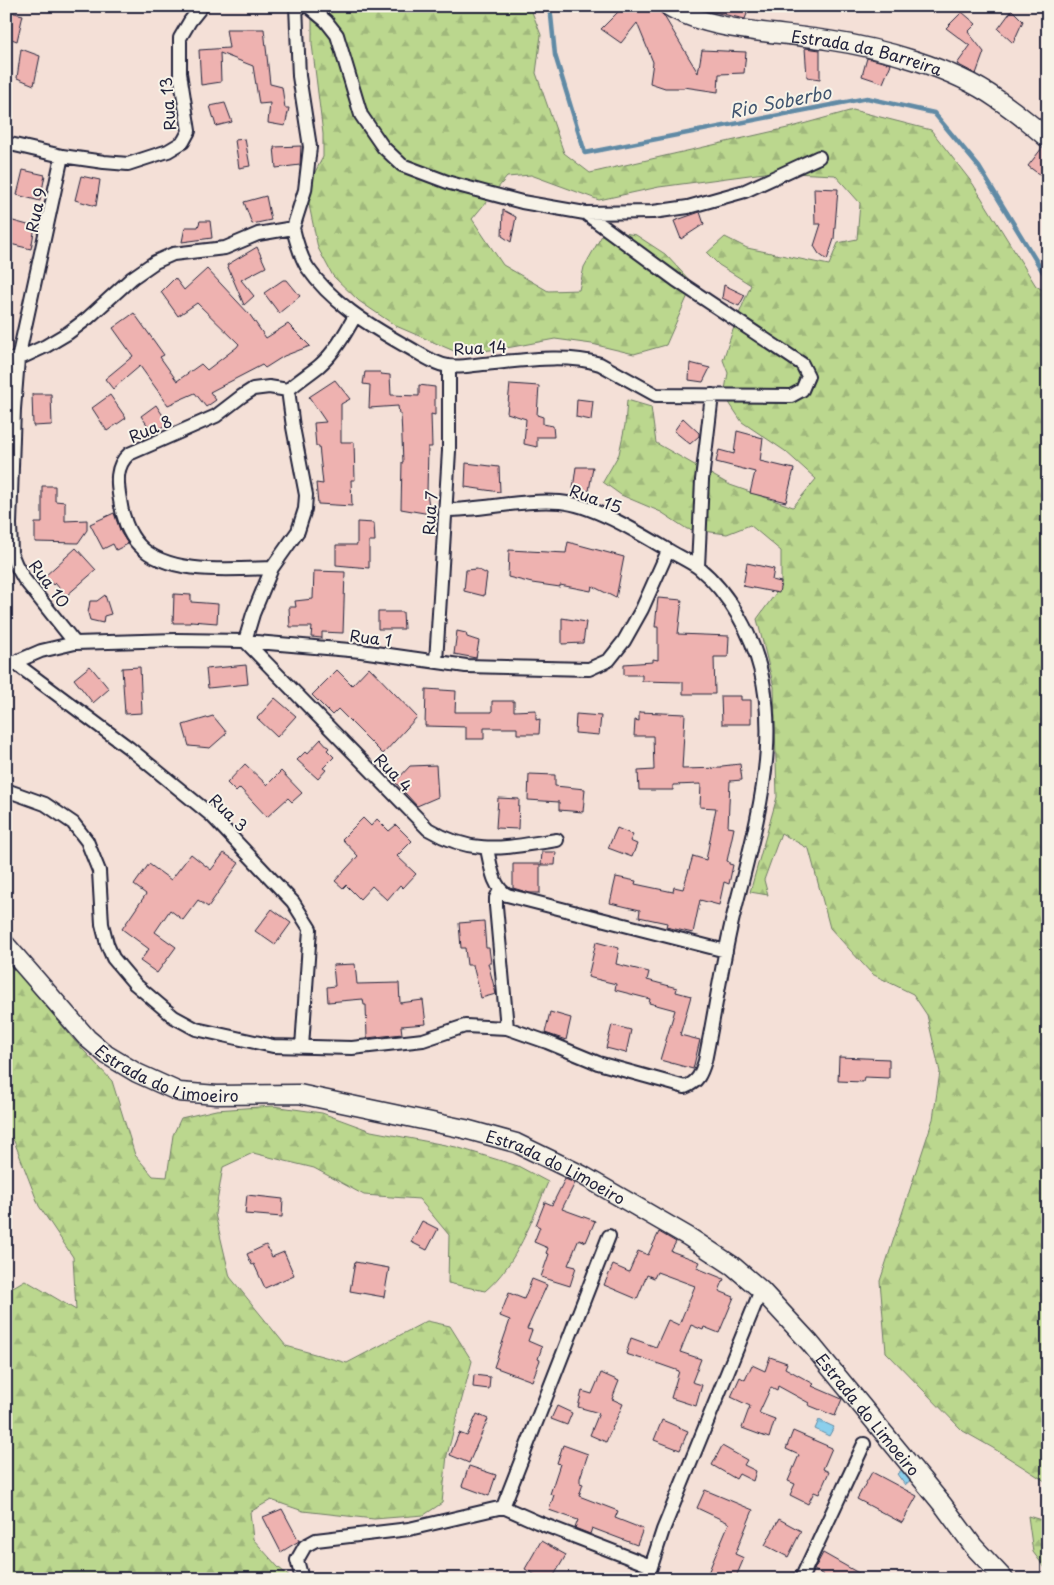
<svg xmlns="http://www.w3.org/2000/svg" width="1054" height="1585" font-family="'Playpen Sans',sans-serif">
<style>
.forest{fill:url(#forest-firs);stroke:#6e7c64}
.water{fill:url(#water-ripples);stroke:#618aa5}
.lines{fill:none;stroke-linecap:round;stroke-linejoin:round}
.stream{stroke:#618aa5;stroke-width:4.5}
.building{fill:#eeb2b0;stroke:#22223b}
.street-casing{stroke:#22223b;stroke-width:16}
.secondary-casing{stroke:#22223b;stroke-width:21}
.street{stroke:#f7f3e8;stroke-width:12}
.secondary{stroke:#f7f3e8;stroke-width:18}
.labels{text-anchor:middle;dominant-baseline:central;stroke-width:4;stroke-linejoin:round;paint-order:stroke}
.street-label{font-size:16px;fill:#22223b;stroke:#f7f3e8}
.water-label{font-size:18px;font-style:italic;fill:#425670;stroke:#f7f3e8}
</style>
<defs>
<pattern id="forest-firs" width="22" height="20" patternUnits="userSpaceOnUse" patternTransform="scale(1.25)"><rect width="22" height="20" fill="#bbd78e"/><path d="M5 1l3.5 6h-7zM16 11l3.5 6h-7z" fill="#a0b87b"/></pattern>
<pattern id="water-ripples" width="26" height="14" patternUnits="userSpaceOnUse" patternTransform="scale(1.25)"><rect width="26" height="14" fill="#8bcfec"/><path d="M2 4q2-2 4 0t4 0M15 11q2-2 4 0t4 0" fill="none" stroke="#78b1cb"/></pattern>
</defs>
<rect width="100%" height="100%" fill="#f4e0d7"/>
<filter id="ink" filterUnits="userSpaceOnUse"><feTurbulence type="fractalNoise" baseFrequency=".02" numOctaves="2"/><feDisplacementMap in="SourceGraphic" scale="10" xChannelSelector="R" yChannelSelector="G"/><feConvolveMatrix kernelMatrix="1 2 1 2 8 2 1 2 1" color-interpolation-filters="sRGB"/></filter>
<g filter="url(#ink)">
<path class="forest" d="M 312,6 L 523,6 L 532,12 L 541,35 L 536,73 L 564,153 L 590,173 L 792,127 L 853,110 L 931,130 L 973,184 L 1036,286 L 1048,293 L 1048,1483 L 993,1448 L 963,1431 L 886,1352 L 880,1281 L 933,1119 L 940,1072 L 927,1015 L 913,994 L 872,974 L 830,928 L 809,849 L 781,833 L 764,880 L 768,895 L 750,892 L 777,797 L 774,687 L 757,619 L 781,586 L 781,551 L 750,525 L 727,534 L 687,529 L 661,512 L 621,495 L 603,482 L 619,454 L 625,425 L 627,400 L 651,407 L 656,443 L 730,485 L 793,507 L 816,479 L 785,451 L 742,422 L 724,395 L 728,373 L 723,360 L 736,321 L 751,285 L 719,265 L 707,253 L 725,237 L 747,248 L 829,265 L 838,243 L 857,239 L 860,203 L 835,175 L 772,172 L 659,187 L 599,200 L 531,175 L 507,177 L 472,219 L 503,265 L 548,291 L 579,290 L 584,267 L 605,230 L 636,235 L 665,254 L 693,284 L 666,345 L 634,354 L 592,344 L 555,339 L 512,347 L 461,354 L 396,326 L 359,301 L 333,276 L 318,248 L 308,200 L 314,174 L 323,157 L 323,134 L 312,44 Z
M 6,958 L 74,1040 L 112,1081 L 135,1155 L 153,1176 L 167,1177 L 173,1135 L 181,1118 L 216,1110 L 273,1106 L 322,1113 L 371,1131 L 456,1147 L 518,1166 L 548,1182 C 532,1220 517,1264 485,1291 L 448,1283 L 449,1235 L 419,1199 L 364,1195 L 314,1168 L 253,1153 L 223,1167 L 215,1214 L 230,1277 L 286,1346 L 347,1363 L 427,1321 L 450,1326 L 472,1361 L 447,1455 L 442,1503 L 424,1515 L 374,1519 L 303,1511 L 271,1500 L 250,1512 L 253,1539 L 278,1567 L 292,1579 L 6,1579 L 6,1285 L 13,1287 L 25,1280 L 76,1310 L 73,1257 L 39,1206 L 14,1141 L 6,1132 Z
M 1028,1516 L 1048,1522 L 1048,1572 L 1033,1552 Z"/>
<path class="water" d="M 819,1420 L 834,1427 L 829,1436 L 815,1429 Z
M 905,1467 L 913,1478 L 905,1485 L 897,1474 Z"/>
<g class="lines">
<path class="stream" d="M 550,6 L 555,55 L 585,153 L 867,98 L 934,113 L 979,167 L 1043,272 L 1048,275"/>
</g>
<path class="building" d="M 624,6 L 657,6 L 659,11 L 664,16 L 698,73 L 702,50 L 746,52 L 744,73 L 719,74 L 718,92 L 684,87 L 684,88 L 665,88 L 650,83 L 653,62 L 637,23 L 621,43 L 601,29 Z
M 699,6 L 731,6 L 748,11 L 745,19 L 709,11 L 699,8 Z
M 1012,10 L 1023,21 L 1013,43 L 998,29 Z
M 6,11 L 23,15 L 17,41 L 6,37 Z
M 962,12 L 976,24 L 968,32 L 984,52 L 976,74 L 957,64 L 970,46 L 946,28 Z
M 226,29 L 264,29 L 270,84 L 282,87 L 285,108 L 289,108 L 285,126 L 268,123 L 270,103 L 259,104 L 253,66 L 220,53 L 221,82 L 201,85 L 199,50 L 229,48 Z
M 805,48 L 820,50 L 820,79 L 807,77 Z
M 21,49 L 40,56 L 34,85 L 17,78 Z
M 867,58 L 891,64 L 883,83 L 862,76 Z
M 225,103 L 232,122 L 216,126 L 210,106 Z
M 245,139 L 250,166 L 239,168 L 235,140 Z
M 301,146 L 300,165 L 276,168 L 274,147 Z
M 1042,148 L 1048,149 L 1048,181 L 1028,166 Z
M 23,170 L 45,175 L 40,201 L 17,195 Z
M 81,176 L 100,180 L 96,206 L 75,200 Z
M 814,188 L 838,189 L 834,239 L 827,260 L 819,254 L 814,246 L 821,224 L 815,224 Z
M 266,196 L 271,220 L 252,224 L 244,202 Z
M 503,210 L 516,217 L 511,242 L 502,236 Z
M 700,212 L 704,224 L 681,239 L 674,221 Z
M 6,219 L 35,227 L 31,249 L 6,243 Z
M 200,221 L 210,221 L 212,238 L 182,242 L 185,227 L 198,227 Z
M 257,247 L 266,267 L 241,280 L 254,296 L 244,305 L 227,265 Z
M 207,269 L 250,315 L 266,338 L 288,324 L 310,346 L 284,356 L 265,368 L 262,365 L 210,392 L 216,400 L 206,407 L 195,393 L 168,405 L 140,366 L 113,389 L 105,379 L 133,356 L 113,328 L 134,313 L 164,355 L 160,357 L 177,381 L 201,364 L 207,370 L 237,347 L 239,344 L 197,303 L 178,316 L 161,292 L 175,278 L 184,290 Z
M 283,280 L 287,280 L 300,296 L 279,313 L 264,293 Z
M 724,285 L 745,295 L 739,306 L 722,298 Z
M 690,363 L 710,368 L 703,382 L 689,380 Z
M 365,372 L 380,372 L 381,374 L 390,375 L 391,395 L 419,396 L 419,385 L 435,387 L 435,415 L 431,414 L 432,447 L 428,447 L 427,492 L 430,514 L 401,509 L 402,462 L 403,462 L 401,414 L 399,414 L 398,406 L 369,408 L 370,385 L 363,384 Z
M 335,380 L 350,399 L 341,404 L 341,442 L 354,442 L 355,480 L 351,480 L 352,506 L 318,504 L 316,483 L 323,484 L 319,446 L 316,446 L 314,423 L 326,422 L 309,397 Z
M 510,384 L 539,386 L 537,415 L 543,417 L 543,424 L 553,426 L 554,437 L 537,437 L 537,447 L 524,444 L 526,419 L 507,413 Z
M 32,394 L 51,394 L 52,425 L 33,426 Z
M 110,395 L 126,418 L 107,431 L 92,408 Z
M 577,399 L 593,401 L 591,420 L 576,417 Z
M 156,405 L 168,423 L 153,433 L 141,416 Z
M 683,418 L 699,433 L 699,436 L 690,444 L 674,431 Z
M 737,431 L 763,438 L 760,461 L 794,469 L 786,502 L 750,493 L 755,472 L 716,462 L 719,450 L 734,454 Z
M 466,463 L 499,467 L 500,492 L 465,487 Z
M 576,467 L 593,467 L 589,491 L 573,489 Z
M 42,486 L 55,486 L 55,501 L 65,502 L 65,521 L 87,520 L 87,530 L 78,543 L 35,542 L 35,523 L 42,523 Z
M 114,513 L 121,533 L 128,544 L 116,550 L 113,544 L 103,549 L 90,524 Z
M 357,522 L 374,523 L 375,541 L 369,541 L 369,568 L 336,565 L 336,545 L 357,545 Z
M 568,542 L 624,557 L 616,598 L 592,586 L 591,591 L 560,585 L 560,587 L 532,583 L 508,577 L 509,550 L 566,553 Z
M 76,548 L 96,570 L 66,596 L 55,583 L 53,585 L 45,576 Z
M 747,563 L 774,569 L 772,580 L 781,582 L 779,593 L 743,586 Z
M 477,569 L 487,574 L 484,596 L 464,591 L 466,570 Z
M 314,571 L 345,572 L 343,633 L 322,632 L 322,638 L 311,637 L 312,627 L 290,627 L 289,607 L 296,607 L 295,601 L 313,599 Z
M 174,594 L 191,595 L 191,602 L 218,604 L 217,623 L 191,621 L 190,623 L 173,623 Z
M 105,595 L 111,614 L 104,616 L 103,623 L 90,620 L 88,613 L 90,601 L 97,601 Z
M 658,598 L 682,600 L 678,634 L 729,636 L 728,657 L 714,657 L 715,694 L 683,694 L 683,682 L 642,681 L 642,675 L 624,675 L 624,664 L 653,662 L 653,659 L 658,660 L 658,627 L 655,627 Z
M 378,612 L 403,612 L 404,629 L 378,629 Z
M 562,618 L 586,622 L 583,643 L 562,644 Z
M 457,631 L 466,633 L 467,637 L 479,641 L 476,658 L 454,654 Z
M 246,665 L 248,684 L 208,688 L 206,669 Z
M 90,666 L 109,689 L 93,703 L 74,679 Z
M 140,667 L 142,713 L 125,714 L 122,668 Z
M 369,667 L 417,717 L 383,754 L 338,709 L 332,715 L 312,695 L 337,670 L 352,685 Z
M 426,689 L 456,691 L 455,712 L 492,712 L 492,701 L 514,701 L 514,711 L 536,710 L 536,720 L 540,719 L 539,734 L 517,734 L 517,728 L 484,728 L 484,739 L 466,739 L 466,727 L 425,726 Z
M 721,696 L 741,696 L 741,700 L 751,700 L 751,724 L 722,724 Z
M 275,698 L 296,716 L 277,737 L 257,718 Z
M 639,712 L 685,714 L 682,769 L 722,768 L 722,766 L 740,764 L 742,780 L 730,781 L 728,827 L 734,828 L 727,861 L 729,862 L 729,864 L 733,865 L 729,884 L 724,882 L 719,905 L 700,900 L 693,933 L 666,927 L 667,923 L 639,917 L 640,910 L 610,903 L 616,877 L 636,881 L 635,884 L 673,892 L 674,887 L 683,889 L 693,856 L 706,860 L 716,808 L 700,807 L 701,784 L 673,785 L 673,790 L 639,790 L 638,771 L 654,770 L 653,736 L 634,736 L 635,720 L 639,721 Z
M 576,714 L 601,716 L 599,735 L 575,733 Z
M 213,716 L 227,733 L 210,748 L 189,746 L 183,725 Z
M 321,739 L 329,748 L 327,750 L 334,757 L 323,768 L 326,770 L 318,779 L 297,760 L 305,752 L 307,754 Z
M 245,764 L 267,785 L 281,771 L 302,793 L 292,802 L 288,798 L 267,817 L 240,788 L 236,792 L 227,783 Z
M 436,765 L 438,797 L 417,806 L 395,782 L 410,766 Z
M 529,774 L 555,775 L 555,786 L 585,789 L 583,812 L 559,810 L 559,802 L 528,800 Z
M 498,798 L 519,799 L 518,829 L 496,828 Z
M 363,818 L 371,826 L 377,819 L 389,831 L 396,825 L 412,841 L 397,856 L 416,874 L 403,888 L 400,885 L 387,900 L 372,886 L 360,899 L 346,885 L 343,888 L 335,881 L 358,856 L 342,839 Z
M 617,828 L 633,835 L 630,841 L 637,844 L 632,857 L 608,848 Z
M 542,852 L 556,852 L 555,865 L 541,865 Z
M 224,853 L 239,863 L 208,907 L 198,900 L 183,920 L 170,910 L 155,932 L 176,947 L 157,973 L 140,961 L 149,949 L 122,929 L 146,894 L 134,885 L 149,864 L 171,880 L 191,854 L 211,870 Z
M 513,864 L 540,864 L 540,893 L 530,893 L 513,888 Z
M 272,909 L 291,923 L 275,945 L 255,931 Z
M 484,921 L 486,948 L 489,948 L 491,963 L 488,963 L 496,994 L 481,998 L 473,965 L 467,965 L 465,948 L 461,948 L 459,923 Z
M 596,942 L 619,948 L 616,964 L 649,972 L 647,980 L 677,988 L 676,992 L 691,996 L 680,1035 L 700,1040 L 693,1069 L 660,1060 L 675,1010 L 649,1003 L 650,999 L 615,990 L 616,984 L 588,977 Z
M 355,964 L 357,984 L 399,983 L 400,1003 L 423,1000 L 426,1024 L 401,1026 L 402,1034 L 367,1038 L 366,1005 L 364,1005 L 363,999 L 328,1002 L 327,987 L 335,986 L 333,965 Z
M 550,1012 L 571,1018 L 566,1040 L 545,1033 Z
M 612,1025 L 631,1030 L 626,1053 L 606,1048 Z
M 839,1057 L 889,1059 L 889,1078 L 864,1077 L 863,1082 L 838,1081 Z
M 565,1179 L 575,1183 L 562,1209 L 595,1221 L 586,1242 L 579,1239 L 568,1265 L 576,1267 L 570,1286 L 541,1277 L 549,1254 L 546,1253 L 548,1248 L 534,1242 L 540,1227 L 536,1225 L 545,1202 L 552,1205 Z
M 247,1195 L 283,1199 L 282,1217 L 245,1214 Z
M 422,1221 L 438,1229 L 427,1250 L 411,1242 Z
M 659,1232 L 676,1242 L 671,1251 L 700,1262 L 697,1268 L 724,1279 L 719,1291 L 734,1297 L 719,1333 L 704,1327 L 703,1330 L 691,1325 L 680,1352 L 701,1359 L 692,1382 L 702,1385 L 696,1406 L 671,1398 L 679,1371 L 642,1358 L 642,1359 L 626,1354 L 631,1338 L 656,1347 L 668,1320 L 679,1325 L 695,1286 L 657,1272 L 654,1278 L 647,1275 L 637,1299 L 604,1285 L 613,1265 L 629,1272 L 638,1251 L 648,1255 Z
M 266,1245 L 272,1257 L 284,1252 L 294,1275 L 265,1288 L 254,1264 L 252,1265 L 247,1254 Z
M 355,1262 L 389,1268 L 384,1297 L 350,1291 Z
M 532,1279 L 547,1285 L 527,1329 L 532,1330 L 528,1341 L 542,1347 L 538,1359 L 540,1360 L 532,1381 L 494,1367 L 510,1320 L 500,1316 L 509,1293 L 524,1299 Z
M 770,1357 L 787,1363 L 785,1368 L 814,1384 L 812,1386 L 842,1399 L 835,1416 L 808,1405 L 809,1403 L 778,1386 L 777,1390 L 771,1387 L 759,1413 L 775,1419 L 769,1438 L 742,1428 L 750,1406 L 731,1397 L 740,1377 L 745,1380 L 752,1365 L 765,1371 Z
M 601,1373 L 619,1381 L 612,1399 L 623,1404 L 606,1442 L 590,1435 L 599,1413 L 578,1407 L 582,1391 L 592,1394 Z
M 474,1375 L 490,1377 L 489,1389 L 473,1387 Z
M 557,1406 L 572,1413 L 567,1425 L 551,1419 Z
M 477,1414 L 488,1419 L 469,1463 L 450,1455 L 459,1433 L 467,1436 Z
M 662,1420 L 688,1431 L 680,1450 L 654,1440 Z
M 793,1431 L 832,1448 L 823,1469 L 829,1472 L 819,1494 L 814,1492 L 808,1504 L 790,1495 L 795,1484 L 788,1481 L 799,1455 L 786,1449 Z
M 563,1445 L 588,1454 L 580,1478 L 580,1483 L 583,1484 L 579,1496 L 618,1511 L 615,1518 L 643,1529 L 637,1545 L 592,1528 L 590,1534 L 575,1528 L 578,1520 L 549,1510 L 554,1495 L 550,1494 L 560,1464 L 557,1463 Z
M 722,1446 L 747,1460 L 744,1465 L 756,1471 L 753,1481 L 739,1474 L 736,1479 L 712,1465 Z
M 469,1466 L 496,1475 L 489,1496 L 462,1486 Z
M 872,1472 L 917,1496 L 902,1523 L 857,1499 Z
M 705,1490 L 753,1510 L 735,1554 L 744,1558 L 735,1579 L 708,1579 L 711,1574 L 708,1573 L 729,1523 L 697,1508 Z
M 282,1509 L 299,1541 L 281,1552 L 263,1517 Z
M 779,1519 L 801,1531 L 788,1557 L 765,1545 Z
M 541,1541 L 566,1555 L 552,1579 L 542,1579 L 525,1569 Z
M 823,1553 L 869,1579 L 822,1579 L 824,1575 L 814,1570 Z"/>
<g class="lines">
<g class="street-casing">
<path id="street" d="M 308,6 L 326,21 L 337,35 L 361,115 L 383,147 L 402,165 L 450,183 L 522,202 L 585,213 L 653,212 L 688,207 L 745,191 L 819,157
M 6,143 L 62,156 L 104,162 L 128,164 L 168,151 L 183,142 L 189,131 L 180,73 L 180,38 L 190,21 L 202,6
M 62,156 L 18,359 L 14,409 L 10,524 L 11,553 L 16,565 L 24,579 L 75,643
M 293,228 L 305,190 L 310,147 L 299,76 L 296,6
M 355,316 C 345,334 335,352 319,366 C 309,374 298,381 288,390 L 293,427 L 306,495 L 305,509 L 298,531 L 272,568 L 253,614 L 245,641 L 428,829 C 475,857 506,847 557,840
M 6,359 L 18,359 L 46,346 L 68,333 L 88,318 L 132,278 L 155,262 L 173,254 L 225,248 L 258,234 L 293,228 C 296,241 300,255 307,267 C 331,302 367,324 404,345 C 418,352 433,364 448,366 C 459,368 472,365 483,364 C 519,361 565,353 600,364 L 656,395 L 791,396 L 802,390 L 808,376 L 802,364 L 676,280 L 585,213
M 698,567 L 702,480 L 712,395
M 272,568 C 233,569 167,576 139,545 C 128,534 122,515 120,500 C 117,483 115,466 129,454 L 216,416 L 242,396 L 253,389 L 269,387 L 288,390
M 436,662 L 449,451 L 449,367
M 15,663 L 129,748 L 211,815 L 293,902 L 310,929 L 302,1047
M 6,666 L 41,651 L 75,643 L 176,640 L 245,641 L 361,651 L 466,666 L 589,669 L 609,660 L 624,641 L 642,609 L 668,551
M 6,790 L 45,804 L 73,823 L 87,841 L 99,871 L 102,924 L 107,944 L 113,958 L 135,984 L 174,1017 L 196,1029 L 273,1046 L 352,1048 L 423,1040 L 465,1026 L 507,1028 L 547,1042 L 598,1063 L 685,1087 C 698,1082 701,1074 705,1061 C 715,1012 722,962 734,913 C 758,817 793,709 739,617 C 728,598 715,581 699,568 C 689,561 678,556 668,550 C 639,533 594,505 560,502 C 522,499 484,510 445,510
M 487,849 C 491,865 492,886 507,895 L 726,951
M 500,890 L 496,898 L 496,906 L 507,1028
M 503,1507 L 609,1236
M 302,1579 L 297,1560 L 305,1546 L 316,1540 L 409,1529 L 503,1507 L 537,1522 L 651,1566
M 647,1579 L 663,1530 L 761,1290
M 801,1579 L 864,1444"/>
</g>
<g class="secondary-casing">
<g id="secondary">
<path id="s1" d="M 668,6 C 711,32 778,32 827,40 C 881,48 952,67 997,99 C 1015,111 1032,125 1048,139"/>
<path id="s2" d="M 6,945 L 87,1038 L 107,1055 L 137,1073 L 179,1092 L 217,1095 L 299,1094 L 465,1129 L 516,1143 L 582,1175 L 689,1237 L 733,1266 L 761,1290 L 810,1343 L 943,1505 L 974,1547 L 1004,1579"/>
</g>
</g>
<use href="#street" class="street"/>
<use href="#secondary" class="secondary"/>
</g>
</g>
<g class="labels">
<g class="street-label">
<text stroke="none"><textPath href="#s1" startOffset="205">Estrada da Barreira</textPath></text>
<text transform="translate(167 104) rotate(-95)">Rua 13</text>
<text transform="translate(35 210) rotate(-78)">Rua 9</text>
<text transform="translate(480 347) rotate(-3)">Rua 14</text>
<text transform="translate(150 428) rotate(-23)">Rua 8</text>
<text transform="translate(596 498) rotate(20)">Rua 15</text>
<text transform="translate(429 513) rotate(-86)">Rua 7</text>
<text transform="translate(50 583) rotate(53)">Rua 10</text>
<text transform="translate(371 637) rotate(7)">Rua 1</text>
<text transform="translate(394 772) rotate(46)">Rua 4</text>
<text transform="translate(229 812) rotate(44)">Rua 3</text>
<text stroke="none"><textPath href="#s2" startOffset="214">Estrada do Limoeiro</textPath></text>
<text stroke="none"><textPath href="#s2" startOffset="619">Estrada do Limoeiro</textPath></text>
<text stroke="none"><textPath href="#s2" startOffset="1024">Estrada do Limoeiro</textPath></text>
</g>
<g class="water-label">
<text transform="translate(780 101) rotate(-11)">Rio Soberbo</text>
</g>
</g>
<rect width="1054" height="1585" fill="none" stroke="#f7f3e8" stroke-width="25"/>
<rect x="12" y="12" width="1029" height="1560" fill="none" stroke="#22223b" stroke-width="2" filter="url(#ink)"/>
</svg>
